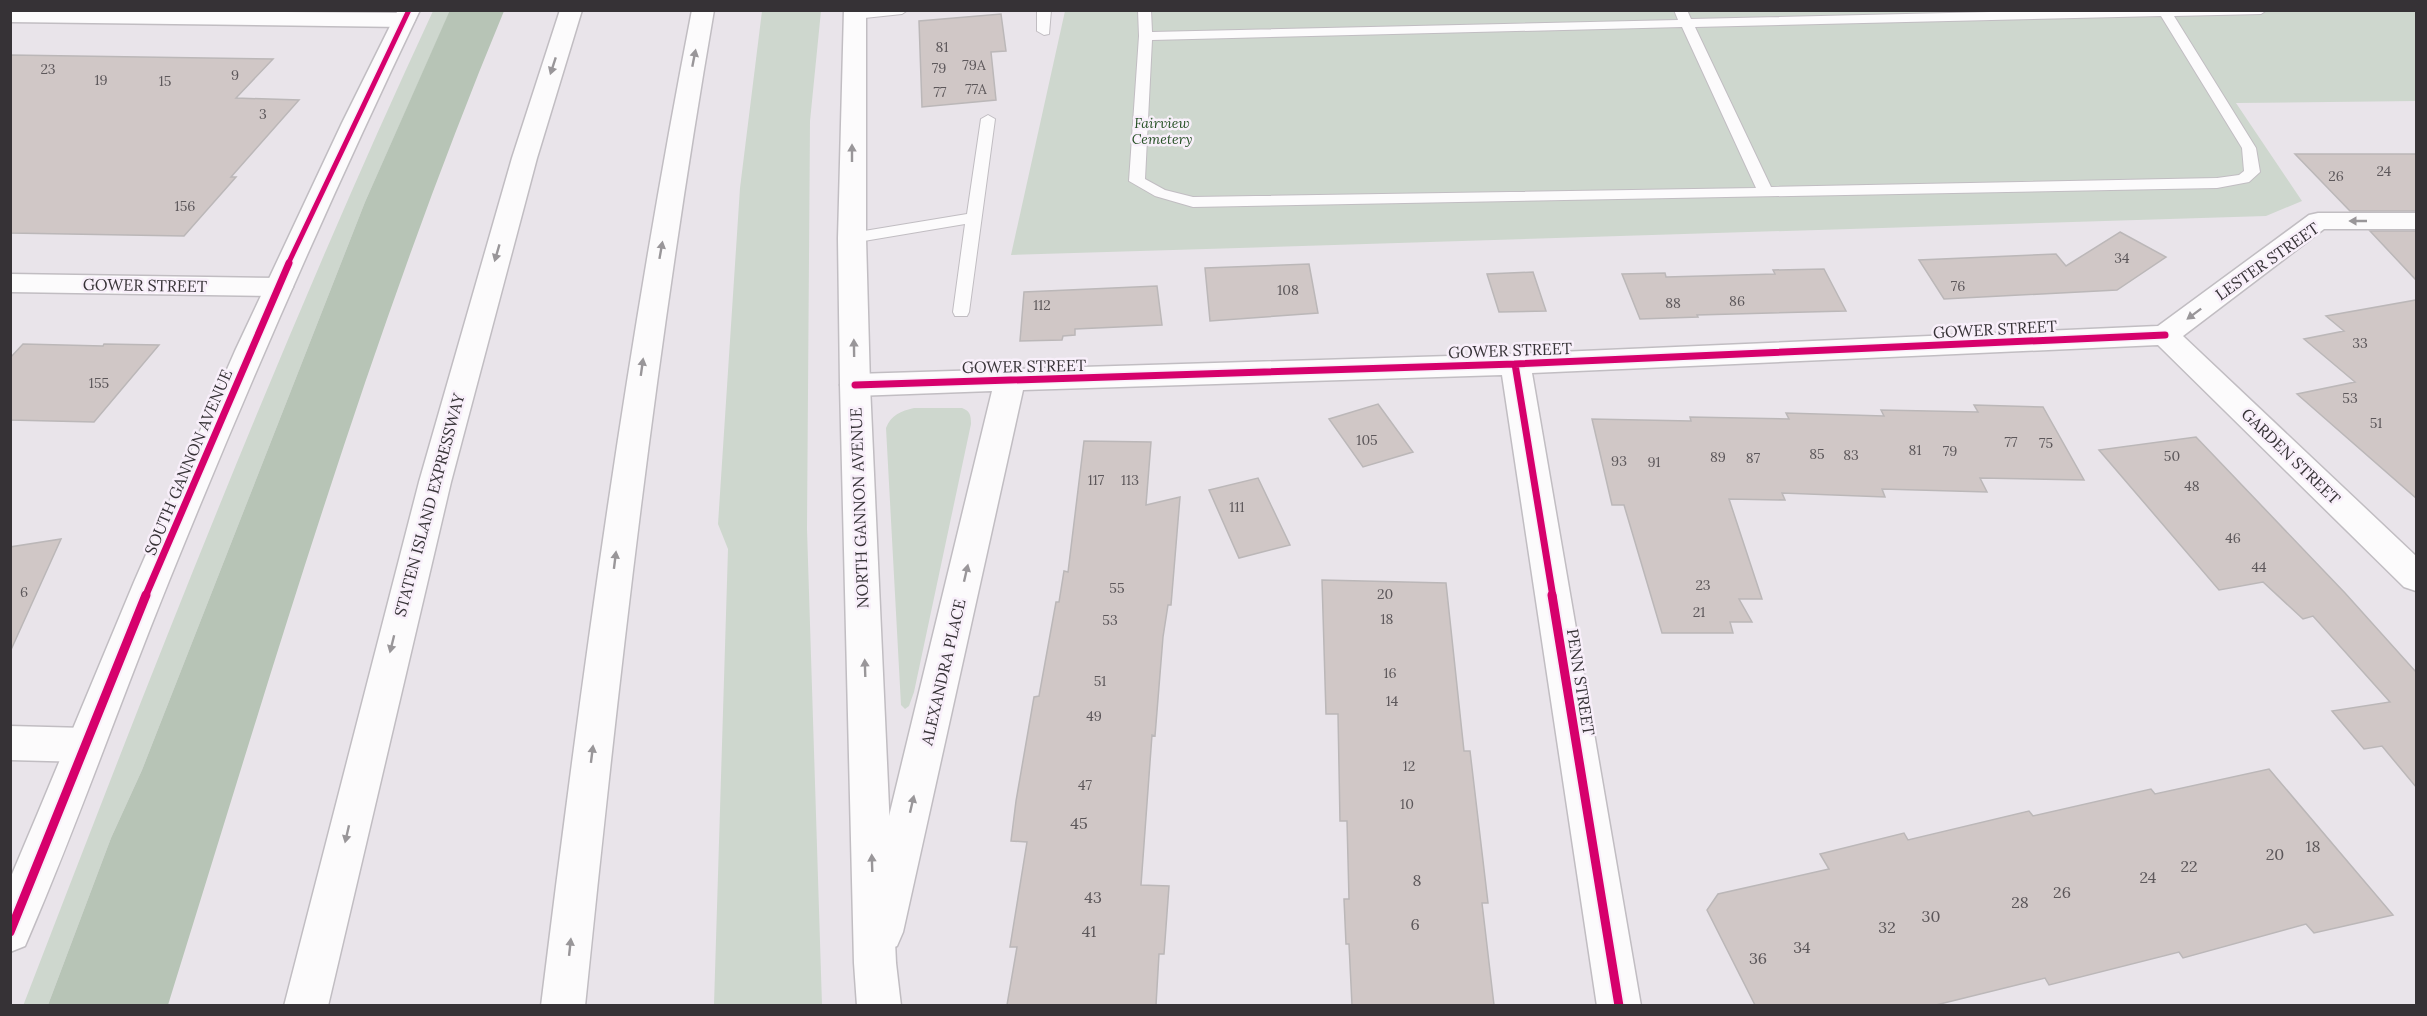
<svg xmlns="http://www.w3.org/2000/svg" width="2427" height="1016" font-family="Lora,serif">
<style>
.green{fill:#ced7ce}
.forest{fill:#b7c4b6}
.building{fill:#d0c7c6;stroke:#bbb7b8;stroke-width:1.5}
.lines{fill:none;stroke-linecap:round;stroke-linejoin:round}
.lane-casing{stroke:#c1bdc2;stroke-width:2}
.street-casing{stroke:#c1bdc2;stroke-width:3}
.secondary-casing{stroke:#c1bdc2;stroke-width:3}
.highway-casing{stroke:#c1bdc2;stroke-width:3}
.lane{fill:#fcfbfc;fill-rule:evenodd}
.street{fill:#fcfbfc;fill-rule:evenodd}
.secondary{fill:#fcfbfc;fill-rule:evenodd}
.highway{fill:#fcfbfc;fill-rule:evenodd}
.cycleway-far2-casing{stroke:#f8effa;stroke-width:8}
.cycleway-far1-casing{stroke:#f8effa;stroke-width:10}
.cycleway-casing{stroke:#f8effa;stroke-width:13}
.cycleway-far2{stroke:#d6006c;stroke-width:5}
.cycleway-far1{stroke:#d6006c;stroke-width:7}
.cycleway{stroke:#d6006c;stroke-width:9}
.oneway{fill:#999699}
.labels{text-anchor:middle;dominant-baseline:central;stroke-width:5;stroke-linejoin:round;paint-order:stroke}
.number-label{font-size:14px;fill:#5c575a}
.far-park-label{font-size:14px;font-style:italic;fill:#285227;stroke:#f8effa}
.street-label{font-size:16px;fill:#363236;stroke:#f8effa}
.near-number-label{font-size:16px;fill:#5c575a}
</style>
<rect width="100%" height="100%" fill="#e9e4ea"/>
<path class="green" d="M 433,11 L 450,11 L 365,202 L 142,770 L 111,838 L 48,1005 L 23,1006 C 152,671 282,336 433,11 Z
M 762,11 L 821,11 L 810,121 L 807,529 L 822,1005 L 714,1005 L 728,549 L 718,524 L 740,188 Z
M 1065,11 L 2416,11 L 2416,101 L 2236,103 L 2302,201 L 2266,216 L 1011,255 Z
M 914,408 L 962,408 C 970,411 971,415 971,424 L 914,692 L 909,706 L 905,709 L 901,705 L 886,428 C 891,415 901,411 914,408 Z"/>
<path class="forest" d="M 450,10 L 504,11 C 370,334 272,671 168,1005 L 48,1005 L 111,838 L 142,770 L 365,202 Z"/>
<path class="building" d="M 1001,14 L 1006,51 L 991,52 L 996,100 L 922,107 L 919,21 Z
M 10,55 L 273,59 L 236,98 L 299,100 L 231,177 L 236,177 L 184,236 L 10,233 Z
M 2295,154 L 2416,154 L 2416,211 L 2350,211 Z
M 2370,231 L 2416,231 L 2416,280 Z
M 2120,232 L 2166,257 L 2117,290 L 1944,299 L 1919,260 L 2056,254 L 2066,266 Z
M 1309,264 L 1318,313 L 1210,321 L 1205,268 Z
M 1824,269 L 1846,311 L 1697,315 L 1698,317 L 1640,319 L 1622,274 L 1665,273 L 1666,277 L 1775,274 L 1773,270 Z
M 1533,272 L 1546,311 L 1499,312 L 1487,274 Z
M 1157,286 L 1162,325 L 1075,329 L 1075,335 L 1063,336 L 1062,340 L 1020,341 L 1024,292 Z
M 2416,300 L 2416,498 L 2297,394 L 2355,382 L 2304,339 L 2344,331 L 2326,316 Z
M 23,344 L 103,346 L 104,344 L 159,345 L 94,422 L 10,420 L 10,358 Z
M 1378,404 L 1413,452 L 1363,467 L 1329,419 Z
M 1974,405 L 2043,407 L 2084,480 L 1980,478 L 1987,492 L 1882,489 L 1885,497 L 1782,493 L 1785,500 L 1729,499 L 1762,599 L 1739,599 L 1752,622 L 1730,622 L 1733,633 L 1662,633 L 1624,505 L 1612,505 L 1592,419 L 1691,421 L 1690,417 L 1789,419 L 1786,413 L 1884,416 L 1881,410 L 1978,412 Z
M 2196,437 L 2345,593 L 2416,672 L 2416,787 L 2382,746 L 2364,749 L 2332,711 L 2390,702 L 2313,616 L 2303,619 L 2263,582 L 2219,590 L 2099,450 Z
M 1084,441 L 1151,442 L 1146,505 L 1180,497 L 1171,605 L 1168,605 L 1163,637 L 1155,736 L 1152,735 L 1141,885 L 1169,886 L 1164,954 L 1159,954 L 1156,1005 L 1007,1005 L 1017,947 L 1010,947 L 1027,842 L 1011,841 L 1016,801 L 1034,697 L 1039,696 L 1056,602 L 1059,602 L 1064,571 L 1068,572 Z
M 1258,478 L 1290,545 L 1239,558 L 1209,490 Z
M 61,539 L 10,652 L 10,547 Z
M 1322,580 L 1446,583 L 1464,751 L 1470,751 L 1488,903 L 1482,903 L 1494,1005 L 1352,1005 L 1349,944 L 1346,944 L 1344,899 L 1349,899 L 1347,821 L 1340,821 L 1338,714 L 1326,714 Z
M 2269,769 L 2393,915 L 2314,933 L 2306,924 L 2183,958 L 2179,952 L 2049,985 L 2045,978 L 1936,1005 L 1755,1005 L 1707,910 L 1718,894 L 1829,869 L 1820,854 L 1904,833 L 1908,840 L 2029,811 L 2033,816 L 2151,789 L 2155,794 Z"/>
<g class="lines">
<g class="lane-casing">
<path id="lane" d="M 860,10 L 908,10 L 902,14 L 855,19 L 848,15 L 850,12 Z
M 1037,10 L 1051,10 L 1049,34 L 1044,35 L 1037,31 Z
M 1138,10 L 1151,10 L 1152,32 L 1678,20 L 1674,10 L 1687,10 L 1691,19 L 2071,10 L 2267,10 L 2261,14 L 2174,16 L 2256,148 L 2260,172 L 2249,182 L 2217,188 L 1193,207 L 1155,196 L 1129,181 L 1139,36 ZM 2161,16 L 2242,148 L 2244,171 L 2239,175 L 2217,178 L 1771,187 L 1695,27 ZM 1682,27 L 1756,188 L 1193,197 L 1165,190 L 1145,179 L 1152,40 Z
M 988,115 L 995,119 L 969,312 L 967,316 L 955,316 L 953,312 L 965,224 L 852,243 L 844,238 L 852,233 L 967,214 L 981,119 Z"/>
</g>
<g class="street-casing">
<path id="street" d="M 10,10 L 404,13 L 412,15 L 415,20 L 412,25 L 404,27 L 10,22 Z
M 2318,213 L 2416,213 L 2416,229 L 2324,229 L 2183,336 L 2416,556 L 2416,591 L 2404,587 L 2158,345 L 1532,373 L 1641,1006 L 1597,1006 L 1502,375 L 1023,390 L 903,932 L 897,946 L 882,952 L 867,946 L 861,932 L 992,391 L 855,396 L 844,392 L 840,385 L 844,378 L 855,374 L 1515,354 L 2158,326 L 2309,215 Z
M 10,274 L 279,278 L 289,281 L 293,287 L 289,293 L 279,296 L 10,292 Z
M 10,726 L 85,728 L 98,733 L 104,745 L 98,757 L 85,762 L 10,760 Z"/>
</g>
<g class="secondary-casing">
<path id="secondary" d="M 398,10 L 420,10 C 330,198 247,388 169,581 C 120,702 77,826 25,946 L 10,952 L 10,879 L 37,815 L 134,582 L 235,351 L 342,123 Z
M 844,10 L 866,10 L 866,238 L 870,385 L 896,963 L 901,1006 L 857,1006 L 854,963 L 840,385 L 838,238 Z"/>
</g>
<g class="highway-casing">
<path id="highway" d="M 560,10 L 582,10 L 537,158 L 451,482 L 328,1006 L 284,1006 L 419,482 L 512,158 Z
M 692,10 L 714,10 C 657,341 619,672 585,1006 L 541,1006 C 582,672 628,340 692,10 Z"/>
</g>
<use href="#lane" class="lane"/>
<use href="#street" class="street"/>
<use href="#secondary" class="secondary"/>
<use href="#highway" class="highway"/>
<g class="cycleway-far2-casing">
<path id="cycleway-far2" d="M 288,264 L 409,10"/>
</g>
<g class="cycleway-far1-casing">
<path id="cycleway-far1" d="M 1515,364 L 1553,597
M 855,385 L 1515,364 L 2165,335
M 145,597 L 289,263"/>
</g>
<g class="cycleway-casing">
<path id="cycleway" d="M 1552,595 L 1619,1006
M 10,932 L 146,595"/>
</g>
<use href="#cycleway-far2" class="cycleway-far2"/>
<use href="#cycleway-far1" class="cycleway-far1"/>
<use href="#cycleway" class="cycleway"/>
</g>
<defs><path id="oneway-solid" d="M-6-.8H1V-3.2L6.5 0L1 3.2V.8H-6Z" transform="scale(1.5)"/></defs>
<g class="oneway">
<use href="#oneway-solid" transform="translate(694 58) rotate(-79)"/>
<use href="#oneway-solid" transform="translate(553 66) rotate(108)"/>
<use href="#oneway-solid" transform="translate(852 153) rotate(-90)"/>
<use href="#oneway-solid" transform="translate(2358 221) rotate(180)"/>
<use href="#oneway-solid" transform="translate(661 250) rotate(-80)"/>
<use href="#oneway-solid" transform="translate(497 253) rotate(106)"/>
<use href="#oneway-solid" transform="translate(2194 314) rotate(143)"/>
<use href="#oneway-solid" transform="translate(854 348) rotate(-91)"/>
<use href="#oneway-solid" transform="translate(642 367) rotate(-82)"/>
<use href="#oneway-solid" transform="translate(615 560) rotate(-83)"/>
<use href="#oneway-solid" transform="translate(966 573) rotate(-77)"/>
<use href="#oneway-solid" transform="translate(392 644) rotate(104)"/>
<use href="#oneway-solid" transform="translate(865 668) rotate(-92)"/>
<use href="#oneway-solid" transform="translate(592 754) rotate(-83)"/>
<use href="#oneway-solid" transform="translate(912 804) rotate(-77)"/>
<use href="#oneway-solid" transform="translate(347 834) rotate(103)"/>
<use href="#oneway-solid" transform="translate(872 863) rotate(-92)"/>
<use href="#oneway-solid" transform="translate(570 947) rotate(-84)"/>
</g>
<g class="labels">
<g class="number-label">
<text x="942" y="47">81</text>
<text x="974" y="65">79A</text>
<text x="939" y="68">79</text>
<text x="48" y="69">23</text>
<text x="235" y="75">9</text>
<text x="101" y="80">19</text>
<text x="165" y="81">15</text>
<text x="976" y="89">77A</text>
<text x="940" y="92">77</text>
<text x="263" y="114">3</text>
<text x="2384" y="171">24</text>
<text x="2336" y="176">26</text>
<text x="185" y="206">156</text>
<text x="2122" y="258">34</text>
<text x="1958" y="286">76</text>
<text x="1288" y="290">108</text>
<text x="1737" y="301">86</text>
<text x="1673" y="303">88</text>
<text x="1042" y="305">112</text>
<text x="2360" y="343">33</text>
<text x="99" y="383">155</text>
<text x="2350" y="398">53</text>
<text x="2376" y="423">51</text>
<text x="1367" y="440">105</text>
<text x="2011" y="442">77</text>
<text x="2046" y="443">75</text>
<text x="1915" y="450">81</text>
<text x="1950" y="451">79</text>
<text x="1817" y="454">85</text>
<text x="1851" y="455">83</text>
<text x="2172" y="456">50</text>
<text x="1718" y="457">89</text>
<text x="1753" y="458">87</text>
<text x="1619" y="461">93</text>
<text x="1654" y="462">91</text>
<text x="1096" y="480">117</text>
<text x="1130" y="480">113</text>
<text x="2192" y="486">48</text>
<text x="1237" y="507">111</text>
<text x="2233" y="538">46</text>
<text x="2259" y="567">44</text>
<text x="1703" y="585">23</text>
<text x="1117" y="588">55</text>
<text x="24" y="592">6</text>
<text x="1385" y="594">20</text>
<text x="1699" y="612">21</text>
<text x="1387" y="619">18</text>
<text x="1110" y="620">53</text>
<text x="1390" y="673">16</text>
<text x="1100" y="681">51</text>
<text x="1392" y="701">14</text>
<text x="1094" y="716">49</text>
<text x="1409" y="766">12</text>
<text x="1085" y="785">47</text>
<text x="1407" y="804">10</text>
</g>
<g class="far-park-label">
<text x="1162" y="123">Fairview<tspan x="1162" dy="16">Cemetery</tspan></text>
</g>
<g class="street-label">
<text transform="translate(2267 261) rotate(-35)">LESTER STREET</text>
<text transform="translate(145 285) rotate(1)">GOWER STREET</text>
<text transform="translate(1995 329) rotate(-3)">GOWER STREET</text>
<text transform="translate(1510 350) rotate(-2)">GOWER STREET</text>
<text transform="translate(1024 366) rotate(-1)">GOWER STREET</text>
<text transform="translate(2291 456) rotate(44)">GARDEN STREET</text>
<text transform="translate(188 462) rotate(-67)">SOUTH GANNON AVENUE</text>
<text transform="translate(429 505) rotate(-75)">STATEN ISLAND EXPRESSWAY</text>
<text transform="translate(859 508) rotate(-92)">NORTH GANNON AVENUE</text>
<text transform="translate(943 672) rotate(-77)">ALEXANDRA PLACE</text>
<text transform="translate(1581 682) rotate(81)">PENN STREET</text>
</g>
<g class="near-number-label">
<text x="1079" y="823">45</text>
<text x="2313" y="846">18</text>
<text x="2275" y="854">20</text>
<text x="2189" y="866">22</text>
<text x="2148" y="877">24</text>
<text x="1417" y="880">8</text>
<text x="2062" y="892">26</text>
<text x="1093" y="897">43</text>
<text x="2020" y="902">28</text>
<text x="1931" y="916">30</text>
<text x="1415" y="924">6</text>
<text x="1887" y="927">32</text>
<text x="1089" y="931">41</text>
<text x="1802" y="947">34</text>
<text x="1758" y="958">36</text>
</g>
</g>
<rect width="2427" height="1016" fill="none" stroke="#363236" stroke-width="24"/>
</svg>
